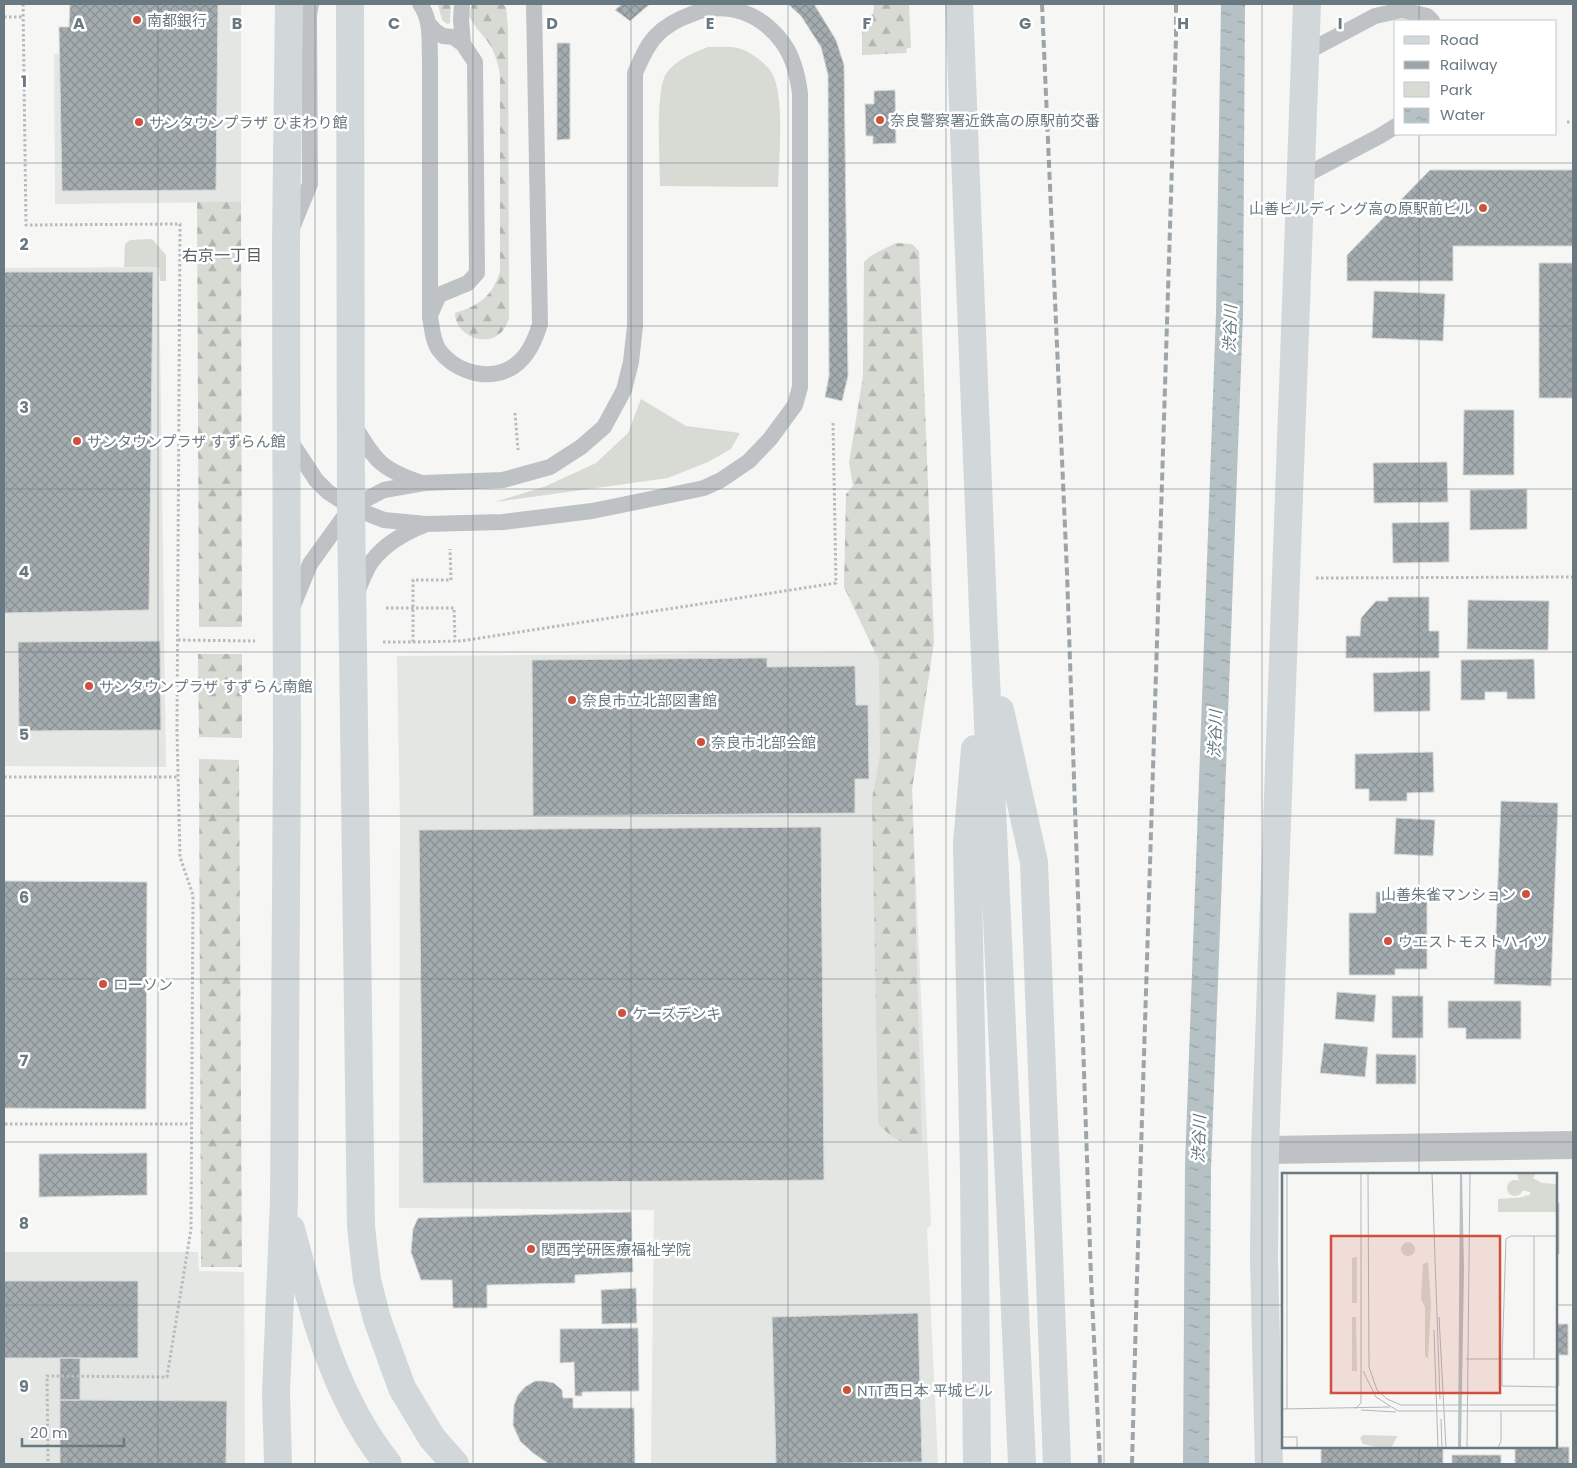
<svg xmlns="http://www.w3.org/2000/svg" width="1577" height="1468" font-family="Poppins,'Noto Sans JP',sans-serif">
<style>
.built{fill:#e4e6e4}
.green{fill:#d7dbd4}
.forest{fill:url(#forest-firs)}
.water{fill:url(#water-ripples)}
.building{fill:url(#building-cross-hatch);stroke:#d8d8d6}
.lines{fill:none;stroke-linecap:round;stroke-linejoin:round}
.path{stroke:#b8bbbd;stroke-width:3;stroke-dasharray:2.5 2.5;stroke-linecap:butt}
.lane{stroke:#bec2c5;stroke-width:16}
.street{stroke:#bec2c5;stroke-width:28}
.secondary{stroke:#d2d8d9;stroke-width:28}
.rail{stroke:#9ea5a9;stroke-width:4;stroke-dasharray:8 4;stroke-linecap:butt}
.grid{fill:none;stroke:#697981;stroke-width:1;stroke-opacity:0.55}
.poi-dot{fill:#cf503c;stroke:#fff;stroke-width:2}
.labels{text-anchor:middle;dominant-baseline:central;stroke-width:5;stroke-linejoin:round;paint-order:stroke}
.poi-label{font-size:15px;fill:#697981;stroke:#fff;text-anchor:start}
.neighbourhood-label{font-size:16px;fill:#566167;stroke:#fff}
.water-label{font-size:16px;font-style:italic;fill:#65797e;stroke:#fff}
.inset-road{fill:none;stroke:#b1b9bc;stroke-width:1}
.view{fill:#cf503c;fill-opacity:0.15;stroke:#cf503c;stroke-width:2.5}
.inset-edge{fill:none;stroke:#697981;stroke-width:2.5}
.grid-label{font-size:16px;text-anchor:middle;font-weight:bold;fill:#697981;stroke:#fff;stroke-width:5;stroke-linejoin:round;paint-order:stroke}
</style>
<defs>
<pattern id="forest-firs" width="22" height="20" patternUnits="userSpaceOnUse" patternTransform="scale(1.25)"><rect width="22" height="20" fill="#d7dbd4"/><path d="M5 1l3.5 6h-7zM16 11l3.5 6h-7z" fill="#b2b6b1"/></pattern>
<pattern id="water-ripples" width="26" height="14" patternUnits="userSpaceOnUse" patternTransform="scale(1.25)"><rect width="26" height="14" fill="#b5c1c4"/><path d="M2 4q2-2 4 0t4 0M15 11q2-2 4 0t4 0" fill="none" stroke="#97a2a5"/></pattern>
<pattern id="building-cross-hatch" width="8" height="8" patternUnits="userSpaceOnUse" patternTransform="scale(1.25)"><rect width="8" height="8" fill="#a4acb0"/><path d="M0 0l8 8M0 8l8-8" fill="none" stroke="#8a9195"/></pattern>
</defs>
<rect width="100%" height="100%" fill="#f6f6f4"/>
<path class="built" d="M 70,4 L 241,4 L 241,202 L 55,204 L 54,54 L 60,54 L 59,27 L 69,27 Z
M 159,267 L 166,767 L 4,766 L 4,268 Z
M 932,652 L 912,790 L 931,1225 L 927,1229 L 938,1464 L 651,1464 L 654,1210 L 399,1208 L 400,822 L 397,656 Z
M 4,1252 L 198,1252 L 199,1271 L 244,1272 L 245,1464 L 4,1464 Z"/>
<path class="green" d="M 708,47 C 717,47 729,46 738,48 C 751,52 765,62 772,73 C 785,97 779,158 778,187 L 660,186 C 660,163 655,91 666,74 C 675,60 693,53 708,47 Z
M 152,239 L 166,255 L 166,281 L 160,281 L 159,267 L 124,267 L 125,244 L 130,240 Z
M 641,399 L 686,426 L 740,433 L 731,449 L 708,462 L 668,478 L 495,502 L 546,486 L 596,463 L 628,433 Z"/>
<path class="forest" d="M 438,4 L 451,4 L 450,23 L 447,24 L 442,20 Z
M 472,4 L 503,4 L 506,7 L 508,27 L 509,319 C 506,326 503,333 495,337 C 478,345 455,332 455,313 C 480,305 492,297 500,271 L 500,75 C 498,63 495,52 488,42 C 481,33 474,26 469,16 Z
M 874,4 L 909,4 L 911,48 L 907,48 L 906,53 L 862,55 L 862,23 L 873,14 Z
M 197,202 L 241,202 L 242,627 L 199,627 Z
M 896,243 L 912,244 L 919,251 L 934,642 L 912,789 L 922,1142 C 900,1146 893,1138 878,1124 L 872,799 L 880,755 L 879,661 L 844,587 L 846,494 L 853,486 L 849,463 L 863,376 L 864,262 C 872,253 885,249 896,243 Z
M 198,654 L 242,654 L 242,738 L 199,737 Z
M 199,759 L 239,760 L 242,1267 L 201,1267 Z"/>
<path class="water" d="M 1221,4 L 1245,4 L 1243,314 L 1211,1169 L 1209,1464 L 1183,1464 L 1185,1165 L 1216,313 Z"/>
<path class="building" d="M 70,4 L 218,4 L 216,190 L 62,191 L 59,27 L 69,27 Z
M 622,4 L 650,4 L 630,21 L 615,10 Z
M 788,4 L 814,4 L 836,40 L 844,65 L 848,376 L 842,401 L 825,397 L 829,376 L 828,75 L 821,47 L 801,16 Z
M 557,43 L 570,43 L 570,139 L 557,140 Z
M 895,90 L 896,143 L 873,144 L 873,136 L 866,136 L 865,104 L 874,104 L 874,91 Z
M 1430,170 L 1573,170 L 1573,246 L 1453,246 L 1453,281 L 1347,281 L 1347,255 Z
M 1539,263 L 1573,263 L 1573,398 L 1539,398 Z
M 4,272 L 153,272 L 149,610 L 4,613 Z
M 1374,291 L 1445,294 L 1443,341 L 1372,338 Z
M 1464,410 L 1514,410 L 1514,475 L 1463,475 Z
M 1447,462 L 1448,502 L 1374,503 L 1373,463 Z
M 1527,489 L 1527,529 L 1470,530 L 1470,490 Z
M 1449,522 L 1449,562 L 1393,563 L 1392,523 Z
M 1388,597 L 1429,597 L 1429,631 L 1439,631 L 1439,658 L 1346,658 L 1346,636 L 1360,636 L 1361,618 L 1376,601 L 1388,601 Z
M 1468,600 L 1549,601 L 1548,650 L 1467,649 Z
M 160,641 L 161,730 L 19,731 L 18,642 Z
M 767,658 L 767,667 L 855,666 L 856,705 L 868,705 L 869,779 L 855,779 L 855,813 L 533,816 L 532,660 Z
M 1534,659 L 1535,699 L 1507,699 L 1507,692 L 1485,692 L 1485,700 L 1461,700 L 1461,660 Z
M 1430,671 L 1430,711 L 1374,712 L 1373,673 Z
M 1433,752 L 1434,792 L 1407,793 L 1407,801 L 1369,801 L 1369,789 L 1355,789 L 1355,754 Z
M 1501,801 L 1558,803 L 1551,986 L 1494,984 Z
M 1396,818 L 1435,820 L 1433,856 L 1394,854 Z
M 821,827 L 824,1180 L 423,1183 L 419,830 Z
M 4,881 L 147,882 L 146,1109 L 4,1108 Z
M 1376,892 L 1427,892 L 1427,969 L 1395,969 L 1395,975 L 1349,975 L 1349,913 L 1376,913 Z
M 1337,992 L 1376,995 L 1374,1022 L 1335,1019 Z
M 1392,996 L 1423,996 L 1423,1038 L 1392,1038 Z
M 1448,1001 L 1521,1001 L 1521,1039 L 1466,1039 L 1466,1028 L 1448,1028 Z
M 1324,1043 L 1368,1047 L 1365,1077 L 1320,1073 Z
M 1376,1054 L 1416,1055 L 1416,1084 L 1376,1084 Z
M 147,1153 L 147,1195 L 39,1197 L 39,1154 Z
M 1556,1203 L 1559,1203 L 1559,1254 L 1556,1254 Z
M 631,1212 L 633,1272 L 575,1275 L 575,1283 L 487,1285 L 487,1308 L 453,1308 L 452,1280 L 421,1280 L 411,1252 L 413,1229 L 418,1218 Z
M 4,1281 L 138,1281 L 138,1358 L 4,1358 Z
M 636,1288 L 637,1323 L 602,1324 L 601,1290 Z
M 918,1313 L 922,1462 L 776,1464 L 772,1317 Z
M 1556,1324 L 1568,1324 L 1568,1355 L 1559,1355 L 1559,1386 L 1556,1386 Z
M 638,1328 L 639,1391 L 582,1392 L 582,1396 L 575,1396 L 574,1362 L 560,1363 L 560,1329 Z
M 60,1358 L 80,1358 L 80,1400 L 60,1400 Z
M 535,1381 L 544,1381 L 554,1383 L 562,1390 L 563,1398 L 573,1398 L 573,1408 L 634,1408 L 635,1464 L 549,1464 L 533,1453 L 520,1441 L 513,1425 L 514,1405 L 518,1395 L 525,1387 Z
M 60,1400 L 227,1401 L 226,1464 L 60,1464 Z
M 1321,1447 L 1443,1447 L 1443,1464 L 1321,1464 Z
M 1515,1447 L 1569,1447 L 1569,1464 L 1515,1464 Z
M 1452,1455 L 1501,1455 L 1501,1464 L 1452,1464 Z"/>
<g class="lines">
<path class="path" d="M 23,4 L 26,225 L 180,224 L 177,731 L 180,857 L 193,895 L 191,1229 L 167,1377 L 47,1376 L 48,1464
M 4,17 L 23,17
M 1567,122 L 1573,122
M 515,413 L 518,450
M 1316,578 L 1573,577
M 386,608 L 454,608 L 455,641
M 178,640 L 255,641
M 383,642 L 413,642 L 413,580 L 451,580 L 450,549
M 413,642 L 461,641 L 836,583 L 833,422
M 4,777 L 178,777
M 5,1124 L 191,1124"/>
<path class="lane" d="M 420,4 C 432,20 429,42 430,61 L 430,317 C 432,328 433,342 439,350 C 458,375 497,384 520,361 C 530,352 536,337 540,324 L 534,4
M 428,23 L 435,31 L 443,36 L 453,37 L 463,44
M 1307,52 L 1375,16 L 1402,10 L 1427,16 L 1432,21
M 1302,177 L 1380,136 L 1396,126
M 292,228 L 310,184 L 309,15 L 311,4
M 431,313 L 439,295 L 468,283 L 477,273 L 475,62 L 463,44 L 461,20 L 462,4
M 354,425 C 375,461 382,470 422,483
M 289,439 L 316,480 L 328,492 L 351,507 L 384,520 L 426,524 L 503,522 L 592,511 L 685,492 L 704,488 L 721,480 L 749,461 L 770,439 L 795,405 L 800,387 L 800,94 C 798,77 793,57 783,43 C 761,13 727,0 692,14 C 678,19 666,25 656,36 C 646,46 641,60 635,73 L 635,326 L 631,362 L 624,390 L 604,427 L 581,447 L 550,467 L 503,480 L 424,483 L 384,490 L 351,507 L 310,564 L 292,608
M 356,594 C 361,584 365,570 372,561 C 385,544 404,533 424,525"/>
<path class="street" d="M 1265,1150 L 1573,1145"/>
<path class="secondary" d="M 350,4 L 351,507 L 361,1227 L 367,1280 L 377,1319 L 402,1388 L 432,1438 L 455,1464
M 959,4 L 984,635 L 1022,1464
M 1000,710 L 1034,862 L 1057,1464
M 975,749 L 967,844 L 974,1174 L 977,1464
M 291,1229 C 313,1311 334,1397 388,1464
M 278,1464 L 276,1392 L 284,1201 L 287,748 L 286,242 L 289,4
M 1269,1464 L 1264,1259 L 1265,1150 L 1307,4"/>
<path class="rail" d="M 1042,4 L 1067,573 L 1091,1277 L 1100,1464
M 1132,1464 L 1137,1278 L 1176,37 L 1176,4"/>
</g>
<path class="grid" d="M 158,4 L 158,1464M 315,4 L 315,1464M 473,4 L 473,1464M 631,4 L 631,1464M 788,4 L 788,1464M 946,4 L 946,1464M 1104,4 L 1104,1464M 1262,4 L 1262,1464M 1419,4 L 1419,21M 1419,134 L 1419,1174M 4,163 L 1573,163M 4,326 L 1573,326M 4,489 L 1573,489M 4,652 L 1573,652M 4,816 L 1573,816M 4,979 L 1573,979M 4,1142 L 1573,1142M 4,1305 L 1283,1305M 1556,1305 L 1573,1305M 1419,1447 L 1419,1464"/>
<g class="poi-dot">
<circle cx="137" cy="20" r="5"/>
<circle cx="880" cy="120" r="5"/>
<circle cx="139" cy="122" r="5"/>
<circle cx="1483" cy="208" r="5"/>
<circle cx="77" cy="441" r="5"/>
<circle cx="89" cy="686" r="5"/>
<circle cx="572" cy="700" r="5"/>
<circle cx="701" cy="742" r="5"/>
<circle cx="1526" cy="894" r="5"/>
<circle cx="1388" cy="941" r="5"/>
<circle cx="103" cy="984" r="5"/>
<circle cx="622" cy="1013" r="5"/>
<circle cx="531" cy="1249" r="5"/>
<circle cx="847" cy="1390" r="5"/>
</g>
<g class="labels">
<g class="poi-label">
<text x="147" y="20">南都銀行</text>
<text x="890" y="120">奈良警察署近鉄高の原駅前交番</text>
<text x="149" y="122">サンタウンプラザ ひまわり館</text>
<text x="1473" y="208" text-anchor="end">山善ビルディング高の原駅前ビル</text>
<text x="87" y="441">サンタウンプラザ すずらん館</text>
<text x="99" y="686">サンタウンプラザ すずらん南館</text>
<text x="582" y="700">奈良市立北部図書館</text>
<text x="711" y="742">奈良市北部会館</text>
<text x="1516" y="894" text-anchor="end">山善朱雀マンション</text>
<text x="1398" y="941">ウエストモストハイツ</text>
<text x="113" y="984">ローソン</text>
<text x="632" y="1013">ケーズデンキ</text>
<text x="541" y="1249">関西学研医療福祉学院</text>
<text x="857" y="1390">NTT西日本 平城ビル</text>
</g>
<g class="neighbourhood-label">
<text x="222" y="255">右京一丁目</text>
</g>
<g class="water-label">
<text transform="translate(1230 329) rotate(-88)">渋谷川</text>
<text transform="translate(1215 734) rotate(-88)">渋谷川</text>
<text transform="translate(1199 1139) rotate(-88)">渋谷川</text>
</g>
</g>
<g transform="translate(1282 1173)">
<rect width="275" height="275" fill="#f6f6f4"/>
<path d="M225 15a8 8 0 1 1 16 0a8 8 0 1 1-16 0ZM 275,22 L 275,39 L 216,39 L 216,26 ZM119 76a7 7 0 1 1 14 0a7 7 0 1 1-14 0ZM 81,262 L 115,263 L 115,264 L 109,275 L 98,275 L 81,271 L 78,265 Z" fill="#d7dbd4"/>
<path d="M 235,0 L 254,0 L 251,5 L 260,10 L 275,11 L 275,26 L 255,26 L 255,34 L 274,35 L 275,28 L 275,39 L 216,39 L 216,26 L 242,26 L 242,23 L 248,22 L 248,19 L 239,17 ZM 75,84 L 75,130 L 70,130 L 70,85 ZM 146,89 L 149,132 L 146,185 L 143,183 L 143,134 L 139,126 L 141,91 ZM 70,144 L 74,144 L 75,198 L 70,198 Z" fill="#d7dbd4"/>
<path d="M 178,0 L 180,0 L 182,96 L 179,275 L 176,275 Z" fill="#b5c1c4"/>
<path class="inset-road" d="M 5,0 L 5,236M 86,0 L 87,194 L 95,217 L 105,226 L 119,232 L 275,232M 150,0 L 158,226M 252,63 L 252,186M 275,63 L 229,63 L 224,66 L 220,189 L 220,213 L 275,214M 157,144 L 164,275M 152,157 L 156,275M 184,186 L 275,186M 81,198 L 94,224 L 116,238 L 275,238M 0,236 L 108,234M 73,236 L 79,230 L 79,0M 79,237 L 114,239M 159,246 L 160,275M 0,264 L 15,264 L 15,275M 185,275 L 188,0M 216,275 L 219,268 L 219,238"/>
<path class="view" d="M 49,63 L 218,63 L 218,220 L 49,220 Z"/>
<rect width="275" height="275" class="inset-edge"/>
</g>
<g class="grid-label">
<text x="79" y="29">A</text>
<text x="237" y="29">B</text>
<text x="394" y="29">C</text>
<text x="552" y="29">D</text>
<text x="710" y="29">E</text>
<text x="867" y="29">F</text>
<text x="1025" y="29">G</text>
<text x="1183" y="29">H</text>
<text x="1340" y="29">I</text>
<text x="24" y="87">1</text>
<text x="24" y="250">2</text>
<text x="24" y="413">3</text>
<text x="24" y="577">4</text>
<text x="24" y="740">5</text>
<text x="24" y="903">6</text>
<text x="24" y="1066">7</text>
<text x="24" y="1229">8</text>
<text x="24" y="1392">9</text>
</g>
<rect width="1577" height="1468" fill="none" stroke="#697981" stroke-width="10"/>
<rect x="1394" y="20" width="162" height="115" fill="#ffffff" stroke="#c3c9cd"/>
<rect x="1404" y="36" width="25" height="8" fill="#d2d8d9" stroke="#c3c9cd"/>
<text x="1440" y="45" font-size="15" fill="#697981">Road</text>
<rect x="1404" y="61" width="25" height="8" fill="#9ea5a9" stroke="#c3c9cd"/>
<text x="1440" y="70" font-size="15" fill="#697981">Railway</text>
<rect x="1404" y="82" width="25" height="15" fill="#d7dbd4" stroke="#c3c9cd"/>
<text x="1440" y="95" font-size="15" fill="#697981">Park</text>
<rect x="1404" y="108" width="25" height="15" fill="url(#water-ripples)" stroke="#c3c9cd"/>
<text x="1440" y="120" font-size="15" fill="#697981">Water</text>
<path d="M22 1438v8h102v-8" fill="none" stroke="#697981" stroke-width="2.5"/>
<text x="30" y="1438" font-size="15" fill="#697981" stroke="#ffffff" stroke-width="4" paint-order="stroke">20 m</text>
</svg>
